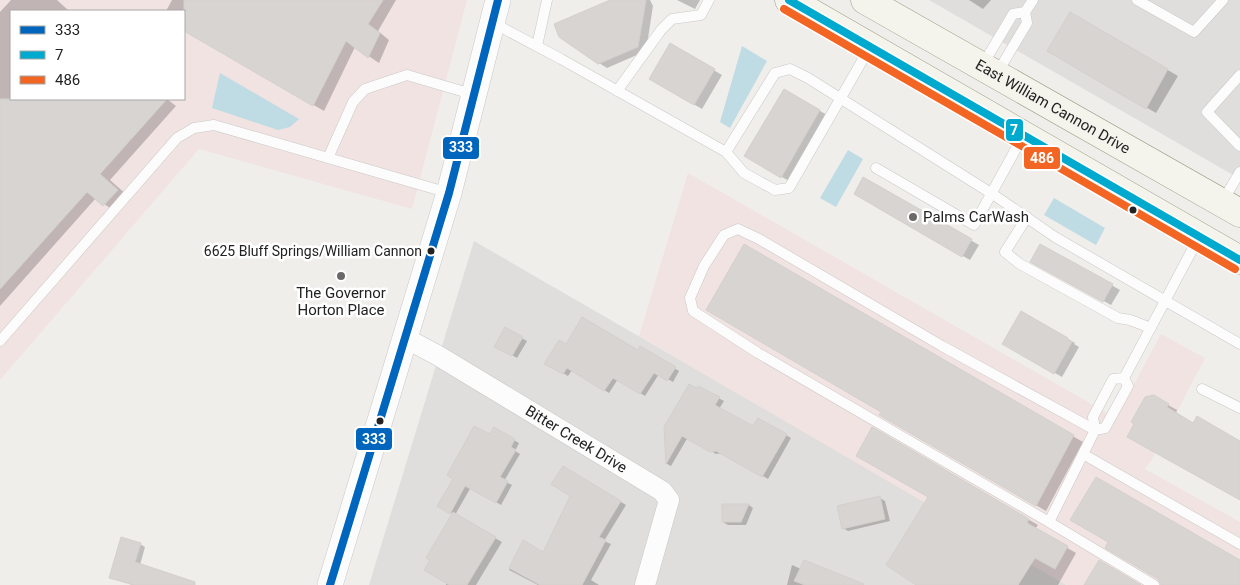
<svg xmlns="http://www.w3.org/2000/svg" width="1240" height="585" font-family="Roboto,sans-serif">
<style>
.residential{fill:#dfdedc}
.commercial{fill:#f1e3e1;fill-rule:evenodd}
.water{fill:#bfdbe3}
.shadow{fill:#0003}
.building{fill:#d7d4d2;stroke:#d3d0cc}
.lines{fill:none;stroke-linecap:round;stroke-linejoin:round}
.service-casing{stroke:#c9c8c7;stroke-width:11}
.minor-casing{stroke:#c9c8c7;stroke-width:21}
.tertiary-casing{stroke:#c9c8c7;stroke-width:26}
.secondary-casing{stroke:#999a82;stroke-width:29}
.service{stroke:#fdfcfc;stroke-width:10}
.minor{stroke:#fdfcfc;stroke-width:20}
.tertiary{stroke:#fdfcfc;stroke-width:25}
.secondary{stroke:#f4f4ed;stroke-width:28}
.bus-1-casing{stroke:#fff;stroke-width:11}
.bus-2-casing{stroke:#fff;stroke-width:11}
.bus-3-casing{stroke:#fff;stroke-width:11}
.bus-1{stroke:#0065bd;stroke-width:8}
.bus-2{stroke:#00a9ce;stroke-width:8}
.bus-3{stroke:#f26522;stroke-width:8}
.bus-dot{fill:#222;stroke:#fff;stroke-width:2}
.poi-dot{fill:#6a6968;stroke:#fff;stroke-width:2}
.labels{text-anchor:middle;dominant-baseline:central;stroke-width:5;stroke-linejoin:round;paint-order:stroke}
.bus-label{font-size:14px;fill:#222;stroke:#fff;text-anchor:end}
.street-label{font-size:15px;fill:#222;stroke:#fff}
.poi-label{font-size:15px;fill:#222;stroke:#fff;text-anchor:start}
.line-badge{stroke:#fff;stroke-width:2}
.badge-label{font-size:14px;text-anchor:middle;font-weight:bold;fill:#fff}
</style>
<rect width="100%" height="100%" fill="#f0eeeb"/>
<path class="residential" d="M 929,0 L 1240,0 L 1240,179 L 1143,123 Z
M 474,241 L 791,424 L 1067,585 L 369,585 Z"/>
<path class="commercial" d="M 0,0 L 467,0 L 412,209 L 199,149 L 0,380 ZM 11,11 L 184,11 L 184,99 L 11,99 Z
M 688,173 L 1116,418 L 1161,334 L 1205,358 L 1151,461 L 1145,469 L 1240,522 L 1240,585 L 1066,585 L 639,336 Z"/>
<path class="water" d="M 742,46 L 767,61 L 730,128 L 720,122 Z
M 220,73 L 299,119 L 290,127 L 278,130 L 212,108 Z
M 848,150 L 863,159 L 836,207 L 820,198 Z
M 1054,198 L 1105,228 L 1096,245 L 1044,215 Z"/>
<path class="shadow" d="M 11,0 L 57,0 L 69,11 L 11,11 L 11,99 L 167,99 L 176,106 L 110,180 L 128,196 L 114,211 L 96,198 L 0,306 L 0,12 Z
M 172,0 L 396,0 L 378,31 L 389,40 L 379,63 L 355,47 L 324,111 L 184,29 L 184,11 L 166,11 Z
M 613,0 L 650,0 L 653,6 L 646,51 L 607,68 L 599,63 Z
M 677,0 L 700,0 L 695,9 Z
M 969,0 L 991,0 L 983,9 Z
M 1071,14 L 1178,76 L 1156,113 L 1049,51 Z
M 670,45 L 722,75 L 702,109 L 650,79 Z
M 784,90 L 827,115 L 789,181 L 746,156 Z
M 864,179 L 979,245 L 970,260 L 855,194 Z
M 1041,245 L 1120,290 L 1111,305 L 1032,261 Z
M 744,246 L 1083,442 L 1046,511 L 881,415 L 883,411 Z
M 1022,312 L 1075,343 L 1074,344 L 1079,347 L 1062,377 L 1004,344 Z
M 505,329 L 527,341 L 517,358 L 496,346 Z
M 567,346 L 639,352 L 641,348 L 679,371 L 673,382 L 659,374 L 645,396 L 618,379 L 609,393 L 572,370 L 568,376 L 546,363 Z
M 698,387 L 724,401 L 719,409 L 754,428 L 758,419 L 791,438 L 768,479 L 722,453 L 716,454 L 688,437 L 671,466 L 667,464 L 666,428 Z
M 1168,405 L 1177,410 L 1176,413 L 1194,424 L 1240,442 L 1240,499 L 1136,424 Z
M 494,429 L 519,443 L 515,451 L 520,454 L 504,481 L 512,485 L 501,505 L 471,487 L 455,515 L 502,542 L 476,585 L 446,585 L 453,514 L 439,506 Z
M 873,429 L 1038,525 L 1035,529 L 1076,553 L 1058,585 L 919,585 L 930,497 Z
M 563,467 L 626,505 L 604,541 L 611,544 L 591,580 L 599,585 L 538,585 L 509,570 L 523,542 L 543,554 L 572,495 Z
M 880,498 L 885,501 L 890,521 L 848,531 L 843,528 Z
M 723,505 L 749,505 L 753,508 L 746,525 L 728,525 L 723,522 Z
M 140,544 L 145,547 L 140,565 L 187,585 L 132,585 L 111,577 Z
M 792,565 L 801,569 L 859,585 L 787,585 Z"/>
<path class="building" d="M 184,0 L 383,0 L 368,24 L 380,33 L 368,58 L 346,41 L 313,106 L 184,31 Z
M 610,0 L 646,0 L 638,47 L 598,64 L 559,37 L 554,24 Z
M 1070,12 L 1168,69 L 1146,109 L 1047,51 Z
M 670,43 L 715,69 L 694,105 L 649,79 Z
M 784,89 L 820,110 L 781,178 L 744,156 Z
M 0,99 L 167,99 L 100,174 L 118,190 L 103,206 L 87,192 L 0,289 Z
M 863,177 L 972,239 L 962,257 L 854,194 Z
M 744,244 L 1074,435 L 1036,506 L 879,415 L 881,412 L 706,310 Z
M 1040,244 L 1113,284 L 1103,302 L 1030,262 Z
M 1021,311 L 1068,338 L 1067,339 L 1072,342 L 1054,374 L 1002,344 Z
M 582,317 L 638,350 L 640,346 L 676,367 L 667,381 L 654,373 L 640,394 L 613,378 L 604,391 L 567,368 L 563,374 L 544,364 L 559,340 L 566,344 Z
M 505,327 L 523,337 L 512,356 L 494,347 Z
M 689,384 L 696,388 L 698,386 L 720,397 L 715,405 L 753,426 L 758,418 L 787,434 L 762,477 L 716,451 L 710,452 L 682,436 L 666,464 L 664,427 Z
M 1154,395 L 1169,404 L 1167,407 L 1193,423 L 1197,416 L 1240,441 L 1240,500 L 1127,437 L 1134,424 L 1131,422 L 1145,397 Z
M 474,426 L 490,434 L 494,427 L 515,439 L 511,447 L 516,450 L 500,477 L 508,481 L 496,503 L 465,486 L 450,514 L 437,506 L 453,479 L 447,475 Z
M 872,427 L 1029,519 L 1027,523 L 1068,546 L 1055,569 L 1035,558 L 1018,585 L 916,585 L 886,565 L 928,497 L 856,456 Z
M 563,466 L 621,501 L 599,537 L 606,540 L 582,585 L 540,585 L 509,568 L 523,540 L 543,552 L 570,496 L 551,484 Z
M 1096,477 L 1240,560 L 1240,585 L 1161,585 L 1158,579 L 1105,548 L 1108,542 L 1070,520 Z
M 880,496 L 885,519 L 842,529 L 837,506 Z
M 722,504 L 749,504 L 741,522 L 722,522 Z
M 453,512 L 496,537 L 467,585 L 449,585 L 424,570 L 430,560 L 426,558 Z
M 121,537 L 141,543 L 135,562 L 195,582 L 195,585 L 134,585 L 109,578 Z
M 804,560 L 864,584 L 863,585 L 805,585 L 794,581 Z
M 1099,560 L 1141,585 L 1084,585 Z"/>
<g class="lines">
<g class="service-casing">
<path id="service" d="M 1137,0 L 1194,32 L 1223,0
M 493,23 L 561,59 L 726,152 L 744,173 L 775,190 L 789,188 L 870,47
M 537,46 L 547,0
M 982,66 L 1013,14 L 1025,12 L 1033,0
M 996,75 L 1027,23 L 1025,12
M 1240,75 L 1207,112 L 1240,146
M 617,91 L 661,30 L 672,19 L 701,15 L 709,0
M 726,152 L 775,73 L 790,69 L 808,78 L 994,195 L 1055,237 L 1240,344
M 328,158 L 353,102 L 365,89 L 407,75 L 475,95
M 876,168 L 974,225 L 1023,136
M 1222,202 L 1240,172
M 1027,217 L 1005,252 L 1020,264 L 1118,318 L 1130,320 L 1151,328
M 0,341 L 177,138 L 194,128 L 214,125 L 449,193
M 1202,389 L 1240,408
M 1095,430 L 942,346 L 759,239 L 738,229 L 724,235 L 704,266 L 690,298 L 693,311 L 758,353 L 1049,522 L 1095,430 L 1105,428 L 1128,386 L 1124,378 L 1199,237
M 1095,430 L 1093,417 L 1113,379 L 1124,378
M 1083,454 L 1240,544
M 1049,522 L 1154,585"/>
</g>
<g class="minor-casing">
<g id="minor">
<path id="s1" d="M 405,338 L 437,355 L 662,491 L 669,500 L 645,585"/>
</g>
</g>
<g class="tertiary-casing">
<path id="tertiary" d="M 330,585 L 449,193 L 498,0"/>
</g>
<g class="secondary-casing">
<g id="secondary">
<path d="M 789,0 L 1240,260"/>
<path id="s2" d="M 865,0 L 1240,213"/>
</g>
</g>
<use href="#service" class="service"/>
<use href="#minor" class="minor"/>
<use href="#tertiary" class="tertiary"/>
<use href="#secondary" class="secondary"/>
<g class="bus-1-casing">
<path id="bus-1" d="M 330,585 L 449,193 L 498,0"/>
</g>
<g class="bus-2-casing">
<path id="bus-2" d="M 789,0 L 1240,260"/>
</g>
<g class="bus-3-casing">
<path id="bus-3" d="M 784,9 L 1235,269"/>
</g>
<use href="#bus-1" class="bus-1"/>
<use href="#bus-2" class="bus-2"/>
<use href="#bus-3" class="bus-3"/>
</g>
<g class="bus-dot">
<circle cx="1133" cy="210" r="4.5"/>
<circle cx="431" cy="251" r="4.5"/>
<circle cx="380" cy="421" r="4.5"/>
</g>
<g class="poi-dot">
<circle cx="913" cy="217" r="5"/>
<circle cx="341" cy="276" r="5"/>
</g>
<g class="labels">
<g class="bus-label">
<text x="422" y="251">6625 Bluff Springs/William Cannon</text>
</g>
<g class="street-label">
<text stroke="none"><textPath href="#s2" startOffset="216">East William Cannon Drive</textPath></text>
<text stroke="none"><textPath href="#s1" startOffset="199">Bitter Creek Drive</textPath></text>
</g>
<g class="poi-label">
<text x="923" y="217">Palms CarWash</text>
<text x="341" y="293" text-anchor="middle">The Governor<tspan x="341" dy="17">Horton Place</tspan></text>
</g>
</g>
<g class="line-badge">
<rect x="1005" y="118" width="19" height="24" rx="5" fill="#00a9ce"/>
<rect x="442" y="136" width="38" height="24" rx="5" fill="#0065bd"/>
<rect x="1023" y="146" width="38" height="24" rx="5" fill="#f26522"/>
<rect x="355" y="427" width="38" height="24" rx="5" fill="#0065bd"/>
</g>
<g class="badge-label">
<text x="1014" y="135">7</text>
<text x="461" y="152">333</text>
<text x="1042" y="163">486</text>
<text x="374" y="444">333</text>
</g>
<rect x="10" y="10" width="175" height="90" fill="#ffffff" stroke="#a7a7a7"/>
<rect x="20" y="26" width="25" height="8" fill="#0065bd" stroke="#a7a7a7"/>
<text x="55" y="35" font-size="15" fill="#222222">333</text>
<rect x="20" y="51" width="25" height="8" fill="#00a9ce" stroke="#a7a7a7"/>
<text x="55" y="60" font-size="15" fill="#222222">7</text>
<rect x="20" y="76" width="25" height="8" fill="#f26522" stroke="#a7a7a7"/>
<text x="55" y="85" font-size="15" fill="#222222">486</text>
</svg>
